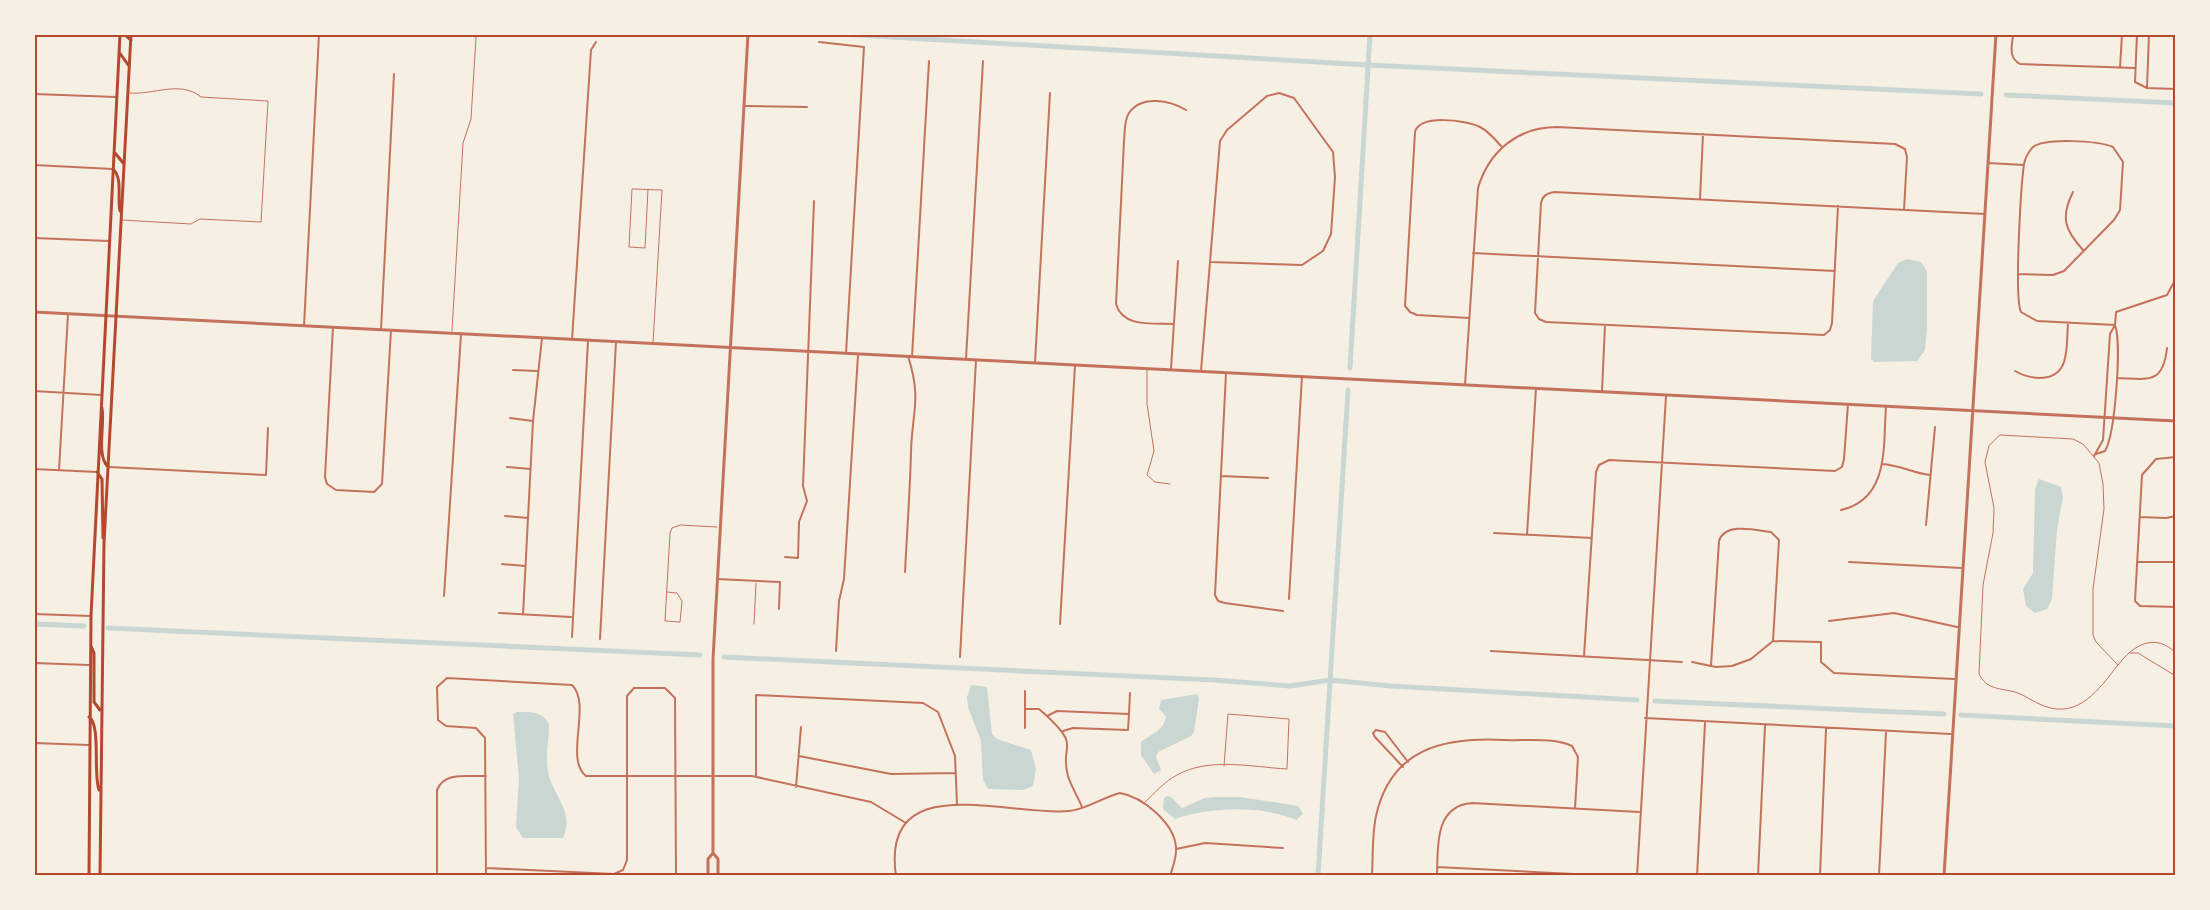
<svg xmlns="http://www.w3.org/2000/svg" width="2210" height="910" font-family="'Asap Condensed',sans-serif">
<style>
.water{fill:#c9d6d2}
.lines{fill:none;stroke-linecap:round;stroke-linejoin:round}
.canal{stroke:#c9d6d2;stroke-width:5}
.service{stroke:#c5725c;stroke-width:1}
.minor{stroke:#c5725c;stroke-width:2}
.tertiary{stroke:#c5725c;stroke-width:3}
.primary{stroke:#b5482f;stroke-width:3}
.neatline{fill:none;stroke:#b5482f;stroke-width:2}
</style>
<rect width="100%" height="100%" fill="#f6efe4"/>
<path class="water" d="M 1907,259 L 1921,262 L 1927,271 L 1927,328 L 1925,350 L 1917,361 L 1874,362 L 1871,359 L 1873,301 L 1898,263 Z
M 2039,479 L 2061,487 L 2063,498 L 2057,529 L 2052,599 L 2047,609 L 2035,613 L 2026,606 L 2023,589 L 2033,573 L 2035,489 Z
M 971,685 L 987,687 L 992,734 L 997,739 L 1031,750 L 1036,769 L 1033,786 L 1023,790 L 988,789 L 983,780 L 981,741 L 968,707 L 967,697 Z
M 1197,694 L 1199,698 L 1194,732 L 1191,736 L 1158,752 L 1156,757 L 1161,770 L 1154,774 L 1141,755 L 1141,742 C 1151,734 1164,731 1166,716 L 1159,709 L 1161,700 Z
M 517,712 C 530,712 544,711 549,725 C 549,740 545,758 548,772 C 553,796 575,812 563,838 L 523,838 L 516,827 L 519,778 L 513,714 Z
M 1167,796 L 1171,797 L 1182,808 L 1205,798 L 1214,797 L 1241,797 L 1298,806 L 1303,814 L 1296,820 C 1262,805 1209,807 1175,819 L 1163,809 L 1164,798 Z"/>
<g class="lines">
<path class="canal" d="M 841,34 L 1368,65 L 1981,94
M 2006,95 L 2176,103
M 1350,368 L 1370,34
M 34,624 L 84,626
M 108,628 L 700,655
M 724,657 L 1213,680 L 1290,686 L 1330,680 L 1391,686 L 1637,700
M 1655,701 L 1944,714
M 1961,715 L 2176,726
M 1318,876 L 1348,390"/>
<path class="service" d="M 648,189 L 645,248 L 629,247 L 632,189 C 642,189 652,190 662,190 L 653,343
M 122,220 L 191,224 L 200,219 L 261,222 L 268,101 L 201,97 C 180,80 154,95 130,93
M 452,331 L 463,143 L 471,119 L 476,37 L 471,34
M 1147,370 L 1147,404 L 1154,451 L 1147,475 L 1155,482 L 1170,484
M 2000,435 L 2073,439 L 2083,444 L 2099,463 L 2103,484 L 2104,509 L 2093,589 L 2093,635 L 2096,642 L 2118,665 C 2099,689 2079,719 2044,706 C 2033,702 2025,695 2015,692 C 2000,688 1987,690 1979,674 L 1983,585 L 1993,533 L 1994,508 L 1985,462 L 1989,446 Z
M 667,592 L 677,593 L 682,601 L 680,622 L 665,621 L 670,533 L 672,528 L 680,525 L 717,527
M 754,624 L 756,583
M 2130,653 L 2138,653 L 2174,675 L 2176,679
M 2118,665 C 2133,645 2155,632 2176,653
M 1145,802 C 1155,793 1165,781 1177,775 C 1209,757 1252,767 1287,769 L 1289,719 L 1228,714 L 1224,766"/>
<path class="minor" d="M 2013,34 C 2012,47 2008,57 2020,64 L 2135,68
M 2137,34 L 2135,82 L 2147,88
M 2149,34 L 2147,88 L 2176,89
M 819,42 L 864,47 L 846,353
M 2120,68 L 2122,34
M 34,94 L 116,97
M 744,106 L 807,107
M 1988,163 L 2024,165
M 34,165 L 113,169
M 2073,192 C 2060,218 2065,230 2083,250
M 1700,199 L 1703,134
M 1838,206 L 1832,323 L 1830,330 L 1824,335 L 1546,322 L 1539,319 L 1535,313 L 1541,203 C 1542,196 1547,193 1554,192 L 1985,214
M 34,238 L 109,241
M 1473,253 L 1835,271
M 2018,274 L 2053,275 L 2064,271 L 2114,220 L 2120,210 L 2123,162 L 2113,147 C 2099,141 2043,137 2032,148 C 2028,153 2025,158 2024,164 C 2021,186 2014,297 2021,312 L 2037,321 L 2115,325
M 1469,318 L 1417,315 L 1410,312 L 1405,306 L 1415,132 C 1420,114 1465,120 1480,127 C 1488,131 1495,139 1501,146
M 1173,324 C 1153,323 1123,328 1116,304 L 1124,141 C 1125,132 1124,120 1129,113 C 1142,94 1171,101 1186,110
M 304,326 L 319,34
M 333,327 L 325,477 L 327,484 L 336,490 L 374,492 L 382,484 L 391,330
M 381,330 L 394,74
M 572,340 L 591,50 L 596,42
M 912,357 L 929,61
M 966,359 L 983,61
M 1035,363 L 1050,93
M 1171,369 L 1178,261
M 513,370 L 537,371
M 1201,371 L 1220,141 L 1227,130 L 1267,96 L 1279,93 L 1294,98 L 1333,152 L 1335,177 L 1331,234 L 1323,251 L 1302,265 L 1211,262
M 2015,371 C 2031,380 2057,383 2064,362 C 2068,350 2067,335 2068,323
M 1226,373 L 1215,595 L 1218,601 L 1225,603 L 1283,611
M 2117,378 C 2148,379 2163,385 2167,348
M 1465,385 L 1478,188 C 1489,151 1518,127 1557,127 L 1895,144 L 1905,149 L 1907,157 L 1904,210
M 34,391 L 101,395
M 1602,391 L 1605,325
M 510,418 L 533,421
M 2096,454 L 2105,451 C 2115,435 2122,343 2115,325
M 2094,456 L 2103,440 L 2110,334 L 2115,325 L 2116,312 L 2167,295 L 2174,282 L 2176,256
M 2175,457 L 2176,435
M 2176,457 L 2156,459 L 2142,475 L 2135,601 L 2140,606 L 2176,607
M 1882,464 C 1900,465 1912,473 1930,475
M 109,467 L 266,475 L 268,428
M 507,467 L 530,469
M 34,469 L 97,472
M 59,470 L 68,314
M 1221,476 L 1268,478
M 1841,510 C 1890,499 1883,445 1886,406
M 505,516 L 528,518
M 2140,517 L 2166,518 L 2176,516
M 1926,525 L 1935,427
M 1494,533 L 1592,538
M 1527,535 L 1536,388
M 785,557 L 798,558 L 799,522 L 807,501 L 803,486 L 814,201
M 1849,562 L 1961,568
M 2137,562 L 2176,562
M 502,564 L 525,566
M 905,572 C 907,532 910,492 911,452 C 912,411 922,400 908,356
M 717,579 L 780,582 L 779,609
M 444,596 L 461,334
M 1289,599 L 1302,376
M 499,613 L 571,617
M 34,614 L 91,616
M 523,615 L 533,421 L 542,338
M 1829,621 L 1894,613 L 1957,627
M 1060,624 L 1075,365
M 572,637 L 588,341
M 600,639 L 616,342
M 836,651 L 839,601 L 844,579 L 858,355
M 1491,651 L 1682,662
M 1584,656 L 1596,472 L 1599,465 L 1609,460 L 1835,471 L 1842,467 L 1844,459 L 1848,404
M 960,657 L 976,360
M 1692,662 L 1716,667 L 1732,666 L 1751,659 L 1773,641 L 1821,642 L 1821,662 L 1834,673 L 1954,679
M 34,663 L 89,665
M 1711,666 L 1719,541 C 1725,522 1755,530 1771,532 L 1779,540 L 1773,641
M 1025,691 L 1025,709 L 1039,709 L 1047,716
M 1129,714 L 1130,693
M 1645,718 L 1951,734
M 1025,728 L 1025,709
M 1063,731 L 1073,728 L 1128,730 L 1129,714 L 1057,711 L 1047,716 C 1082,749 1059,743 1068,776 C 1071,786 1078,797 1082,807
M 34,743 L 89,745
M 799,756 L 891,774 L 956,773
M 1403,767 L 1375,737 L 1373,733 L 1376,730 L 1385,732 L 1408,762
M 756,777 L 756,695 L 923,703 L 938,712 L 955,756 L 957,804
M 796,787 L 801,727
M 1176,849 L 1205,843 L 1283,848
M 1437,867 L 1613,876
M 486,868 L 614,874 L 623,870 L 627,860 L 627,696 L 634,688 L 665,688 L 675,698 L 676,876
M 437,876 L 437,790 C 445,771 467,777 486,776
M 486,876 L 485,738 L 476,728 L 446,726 L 438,720 L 437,687 L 447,678 L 572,685 C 592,704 564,759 586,776 L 752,776 L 871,802 L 906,823
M 896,876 C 880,767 1008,817 1069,811 C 1086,810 1103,797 1120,793 C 1143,797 1174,823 1176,847 C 1177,857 1173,866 1170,876
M 1372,876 C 1373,856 1372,835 1376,816 C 1391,748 1444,737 1504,740 C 1524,741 1554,737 1572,746 L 1578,757 L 1575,809
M 1437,876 C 1438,847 1434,806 1472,803 L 1639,812
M 1637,876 L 1666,396
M 1697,876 L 1705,723
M 1758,876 L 1765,726
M 1820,876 L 1826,729
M 1879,876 L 1886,732"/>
<path class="tertiary" d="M 34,312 L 2176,421
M 713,853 L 718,859 L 718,876
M 708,876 L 708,859 L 713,853 L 713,659 L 748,34
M 1944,876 L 1996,34"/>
<path class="primary" d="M 124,34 L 131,40
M 119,52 L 129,66
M 115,153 L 124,164
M 113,169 C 123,178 117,198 120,211
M 102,408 C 105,425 96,455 108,467
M 97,472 L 102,479 L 103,538
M 91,646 L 94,653 L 94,702 L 100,710
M 89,717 C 101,724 93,774 99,790
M 89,876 L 91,616 L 120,34
M 100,876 L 104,543 L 131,34"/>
</g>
<rect width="2210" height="910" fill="none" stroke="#f6efe4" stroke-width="72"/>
<rect x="36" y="36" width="2138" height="838" class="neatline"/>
</svg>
